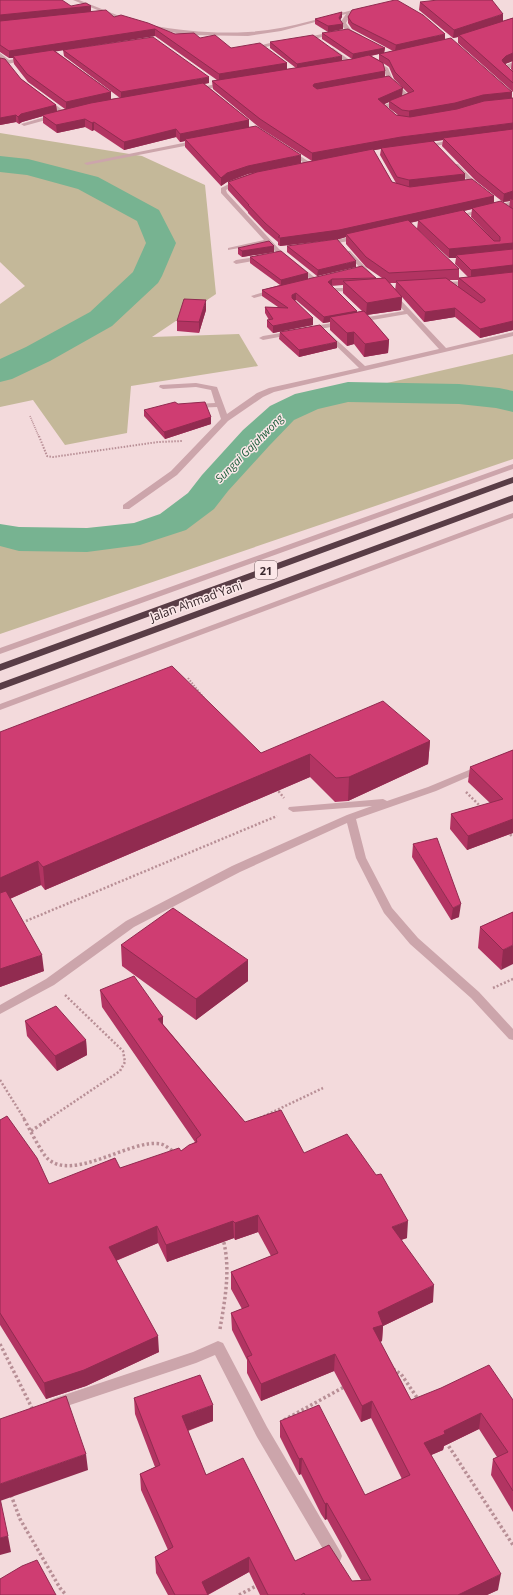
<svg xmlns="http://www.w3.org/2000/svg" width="513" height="1595" font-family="'Open Sans',sans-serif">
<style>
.green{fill:#c4b899}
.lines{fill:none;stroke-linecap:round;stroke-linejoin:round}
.river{fill:#77b391;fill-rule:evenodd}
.path-far3{stroke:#b88f96;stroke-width:1.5;stroke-dasharray:1 1;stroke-linecap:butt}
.path-far2{stroke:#b88f96;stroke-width:2;stroke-dasharray:1.5 1.5;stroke-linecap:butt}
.path-far1{stroke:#b88f96;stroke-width:2.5;stroke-dasharray:2 2;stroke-linecap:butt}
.path{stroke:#b88f96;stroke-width:3.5;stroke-dasharray:2.5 2.5;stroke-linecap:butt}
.minor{fill:#cca5ab;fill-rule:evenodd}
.highway{fill:#593d46;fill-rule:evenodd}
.wall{fill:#b23462;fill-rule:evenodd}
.shaded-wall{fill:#912b50}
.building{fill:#cf3d72;stroke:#912b50}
.labels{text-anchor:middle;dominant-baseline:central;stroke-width:3;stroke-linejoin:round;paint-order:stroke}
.far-water-label{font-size:11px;font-style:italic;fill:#195c38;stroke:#fbe7e8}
.shield{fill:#fbe7e8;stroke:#726164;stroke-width:1}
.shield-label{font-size:11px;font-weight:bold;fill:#38272c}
.street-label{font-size:12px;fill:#38272c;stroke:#fbe7e8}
</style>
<rect width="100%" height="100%" fill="#f3dadc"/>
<path class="green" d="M 0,133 L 142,156 L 205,185 L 216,294 L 152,337 L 239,334 L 258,366 L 131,386 L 127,433 L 65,445 L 33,400 L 0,407 L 0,304 L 25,286 L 0,262 Z
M 513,354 L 513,459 L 0,634 L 0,535 L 19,539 L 173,522 L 201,501 L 215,483 L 256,438 L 348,392 Z"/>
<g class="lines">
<path class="river" d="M 0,156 L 28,159 L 98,177 L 159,210 L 176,243 L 162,276 L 158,283 L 112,326 L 50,361 L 12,379 L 0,382 L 0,359 L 26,347 L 90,312 L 133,272 L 146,243 L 137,221 L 78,189 L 27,175 L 0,172 Z
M 348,382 L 459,384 L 499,388 L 513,391 L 513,412 L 496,408 L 459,404 L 348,402 L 318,409 L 294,420 L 269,446 L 228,491 L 214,509 L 186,530 L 140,545 L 87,552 L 19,551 L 0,546 L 0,524 L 19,527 L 87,528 L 134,523 L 160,514 L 188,493 L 202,475 L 243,430 L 270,406 L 295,394 Z"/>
<path class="path-far3" d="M 30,416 L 39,437"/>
<path class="path-far2" d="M 39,436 L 47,456 L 53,457 L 158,442 L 182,441
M 188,678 L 204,698"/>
<path class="path-far1" d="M 276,788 L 284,798
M 466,792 L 482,808
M 507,832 L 513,837
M 26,921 L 277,816
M 493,988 L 513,979
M 0,1080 L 25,1120
M 260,1118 L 323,1088
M 47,1120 L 120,1071 L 125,1062 L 123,1051 L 64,994"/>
<path class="path" d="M 24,1119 C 29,1128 42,1154 48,1159 C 74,1182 132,1138 161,1144 C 165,1145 170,1149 174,1152
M 31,1131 L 49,1119
M 220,1329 C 225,1299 231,1269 223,1239
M 0,1344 L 33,1410
M 393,1369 L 401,1374 L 418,1399
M 284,1420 L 344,1387
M 446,1442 L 513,1545
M 11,1495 L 20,1519 L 60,1588 L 66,1595
M 239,1595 L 258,1585"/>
<path class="minor" d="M 73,0 L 79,0 L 132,21 L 127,22 Z
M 364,7 L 366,9 L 352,13 L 346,23 L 351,30 L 361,35 L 362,36 L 359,38 L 347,32 L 340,23 L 346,14 L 281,31 L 248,36 L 186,35 L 147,27 L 150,25 C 182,31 215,34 248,32 C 287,30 327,16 364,7 Z
M 336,31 L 338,32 L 338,34 L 302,41 L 299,39 Z
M 282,40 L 285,42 L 284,43 L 261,48 L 258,46 Z
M 329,48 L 333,48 L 355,64 L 350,65 L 329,50 Z
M 0,53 L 9,60 L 26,57 L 29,59 L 8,64 L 0,58 Z
M 373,59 L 388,68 L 393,80 L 412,98 L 386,108 L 391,112 L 391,114 L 387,114 L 379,107 L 405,97 L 388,82 L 384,70 L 371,62 L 371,60 Z
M 513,62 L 513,66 L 509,69 L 513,74 L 513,79 L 503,69 L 506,65 Z
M 226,82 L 229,84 L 228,85 L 195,91 L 192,89 Z
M 46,98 L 67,113 L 67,115 L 63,115 L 44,101 L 43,100 Z
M 55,114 L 58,116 L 57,117 L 24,126 L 21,124 Z
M 456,139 L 459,141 L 458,142 L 424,148 L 421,146 Z
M 198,140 L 200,141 L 200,143 L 87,165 L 84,163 Z
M 289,149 L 291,150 L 314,165 L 309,166 L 287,152 L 286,151 Z
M 454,164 L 458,164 L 480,187 L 480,189 L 476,189 L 454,166 Z
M 239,179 L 242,181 L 241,182 L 226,190 L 227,193 L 279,249 L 318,280 L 318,282 L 314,282 L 275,251 L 267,243 L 228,250 L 228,248 L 264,240 L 221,193 L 221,188 Z
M 513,201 L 513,205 L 455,219 L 452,217 Z
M 359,236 L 361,237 L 361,239 L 325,245 L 322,243 L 325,241 Z
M 346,251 L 350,251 L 372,274 L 372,276 L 368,276 L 346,253 Z
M 262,256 L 265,258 L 264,259 L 236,264 L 233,262 L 236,260 Z
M 472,281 L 474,282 L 474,284 L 440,286 L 437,284 L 440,282 Z
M 334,288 L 356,288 L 359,290 L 356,292 L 332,291 L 332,289 Z
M 274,289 L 277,291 L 276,292 L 254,298 L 251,296 Z
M 393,293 L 395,294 L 446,348 L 513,332 L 513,336 L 274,392 L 263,397 L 228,421 L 177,475 L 129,509 L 123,509 L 123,505 L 171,471 L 221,419 L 217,407 L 194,408 L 190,406 L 194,404 L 215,403 L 211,390 L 196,387 L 163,389 L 159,387 L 160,385 L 196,383 L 217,387 L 227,414 L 257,393 L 269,388 L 359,368 L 325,335 L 325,333 L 329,333 L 365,366 L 439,349 L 407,314 L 308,331 L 304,329 L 308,327 L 404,311 L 390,295 Z
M 293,331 L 297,333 L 295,334 L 263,340 L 259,338 L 263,336 Z
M 513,464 L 513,469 L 0,654 L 0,648 Z
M 513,513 L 513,518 L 0,710 L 0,704 Z
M 481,765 L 484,766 L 486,768 L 484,770 L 436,791 L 356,819 L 366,858 L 392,908 L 418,938 L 479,992 L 513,1029 L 513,1040 L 509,1039 L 471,998 L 410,944 L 384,913 L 356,858 L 347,823 L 240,872 L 134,927 L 54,985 L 0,1014 L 0,1005 L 46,979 L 126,921 L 232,866 L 347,815 L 372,806 L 293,812 L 288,809 L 289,807 L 383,799 L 387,801 L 428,787 Z
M 218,1341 L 223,1343 L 267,1427 L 340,1551 L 342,1556 L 340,1561 L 335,1563 L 330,1561 L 257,1437 L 215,1355 L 196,1363 L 55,1410 L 50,1408 L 48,1404 L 50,1400 L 55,1398 L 193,1352 Z"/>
<path class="highway" d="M 513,477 L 513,483 L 0,671 L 0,664 Z
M 513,495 L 513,501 L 0,690 L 0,683 Z"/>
</g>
<path class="wall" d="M 0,0 L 71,6 L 91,6 L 91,12 L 114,17 L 175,34 L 200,38 L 231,48 L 287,63 L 287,69 L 296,68 L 270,48 L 270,42 L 342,61 L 352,59 L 322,39 L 322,33 L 385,48 L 384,53 L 393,51 L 352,29 L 348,23 L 348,17 L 445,39 L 512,92 L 512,98 L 513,98 L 513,330 L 480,338 L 455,317 L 424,322 L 402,297 L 401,310 L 367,315 L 389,340 L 388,353 L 364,357 L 354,344 L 347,346 L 330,330 L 330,322 L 323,323 L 296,300 L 295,300 L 313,325 L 273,333 L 267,327 L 267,320 L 269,320 L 265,313 L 265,307 L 278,307 L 262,296 L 262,290 L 280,285 L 250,263 L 250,257 L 308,273 L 308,279 L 382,278 L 366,267 L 346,244 L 346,237 L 339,239 L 280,246 L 278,245 L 278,242 L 265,231 L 248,213 L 248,212 L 228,190 L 228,182 L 255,172 L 248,174 L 227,182 L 221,186 L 185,147 L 185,141 L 180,142 L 176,137 L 124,150 L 94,130 L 92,131 L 85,127 L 57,133 L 43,123 L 43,116 L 22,122 L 19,124 L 16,122 L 0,125 L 0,54 L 0,58 L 21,79 L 56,105 L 57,111 L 65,109 L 28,82 L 14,64 L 13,58 L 9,58 L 0,52 ZM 155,36 L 217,80 L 212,81 L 213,89 L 260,128 L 312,161 L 301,163 L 249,127 L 249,120 L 204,84 L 209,83 L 63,50 L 64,56 L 120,98 L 111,99 L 111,92 L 55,51 ZM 379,54 L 379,60 L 371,56 ZM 383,63 L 389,67 L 394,79 L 408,93 L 402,96 L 385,77 L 385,71 ZM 389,102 L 389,108 L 398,115 L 396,115 L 384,104 ZM 443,140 L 442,146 L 476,181 L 503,202 L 510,201 L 509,207 L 494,202 L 494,196 L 465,180 L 434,141 ZM 381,149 L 380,155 L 396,183 L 392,182 L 373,150 ZM 472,209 L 471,217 L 494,241 L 464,211 ZM 418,221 L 417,229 L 449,258 L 456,258 L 455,264 L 468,277 L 459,278 L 459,269 L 410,223 ZM 449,280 L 458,280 L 458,287 ZM 390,283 L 396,283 L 395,290 ZM 343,285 L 343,293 L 362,311 L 357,312 L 331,286 Z
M 420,2 L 503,21 L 513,18 L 513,72 L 511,69 L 512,61 L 505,64 L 513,72 L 513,92 L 458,43 L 458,37 L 453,38 L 419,10 Z
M 342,17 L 340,20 L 343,29 L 328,32 L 315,24 L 315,19 Z
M 274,246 L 274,252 L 242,257 L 238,254 L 238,248 Z
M 287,246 L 356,267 L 317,276 L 287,252 Z
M 206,310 L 199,333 L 177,331 L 177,321 Z
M 280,332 L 337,348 L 299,357 L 279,339 Z
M 144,410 L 211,417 L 211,424 L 165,439 L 144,416 Z
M 0,732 L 261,753 L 430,741 L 428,764 L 348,801 L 335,802 L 310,777 L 45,890 L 41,885 L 10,899 L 44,971 L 0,987 Z
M 513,750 L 513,833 L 467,850 L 450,829 L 451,814 L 490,803 L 468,782 L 470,767 Z
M 413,844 L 459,917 L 451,920 L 412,857 Z
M 513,912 L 501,970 L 478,948 L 480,927 Z
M 121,945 L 248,960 L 248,981 L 196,1020 L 122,966 Z
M 100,990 L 163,1017 L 163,1024 L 245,1122 L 304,1153 L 407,1238 L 401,1240 L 433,1302 L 383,1326 L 382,1341 L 380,1342 L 411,1400 L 513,1400 L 513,1512 L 491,1475 L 493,1459 L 497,1457 L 479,1429 L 444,1446 L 443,1450 L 431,1455 L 498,1590 L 487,1595 L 260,1595 L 249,1572 L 208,1595 L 168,1595 L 156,1573 L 155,1557 L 168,1550 L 141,1490 L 140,1474 L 155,1467 L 135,1414 L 134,1398 L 213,1421 L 188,1431 L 206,1475 L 295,1561 L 352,1581 L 361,1580 L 327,1519 L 325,1520 L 321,1514 L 301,1474 L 299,1475 L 280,1437 L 280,1421 L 365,1495 L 402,1479 L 371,1418 L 361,1422 L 334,1371 L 261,1401 L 247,1373 L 247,1360 L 232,1330 L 231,1313 L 242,1309 L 231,1289 L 231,1272 L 271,1256 L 258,1232 L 235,1240 L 234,1238 L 167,1262 L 158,1243 L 116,1261 L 159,1352 L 86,1386 L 46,1399 L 0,1325 L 0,1120 L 49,1184 L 120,1168 L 181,1151 L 195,1142 L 102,1007 Z
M 25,1021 L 86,1040 L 87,1055 L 57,1071 L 27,1036 Z"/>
<path class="shaded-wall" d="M 91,6 L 91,13 L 0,22 L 0,15 Z
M 342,12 L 342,17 L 338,23 L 339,18 Z
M 503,14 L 503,22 L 459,35 L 458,37 L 453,38 L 454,30 Z
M 343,24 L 343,29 L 328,32 L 328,26 Z
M 155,29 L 155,36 L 14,58 L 13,56 L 13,58 L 9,58 L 9,51 Z
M 445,34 L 445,40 L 395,51 L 396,45 Z
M 385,48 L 384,53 L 352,59 L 353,54 Z
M 513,53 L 513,61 L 505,64 L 502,68 L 502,60 L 506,56 Z
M 342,56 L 342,61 L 297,69 L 297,64 Z
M 287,63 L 287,70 L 219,81 L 219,74 Z
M 385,71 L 385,79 L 314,93 L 313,86 L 314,84 Z
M 209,77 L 209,83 L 121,98 L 121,92 Z
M 403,88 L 402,96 L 389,101 L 389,102 L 378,107 L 378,99 Z
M 111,92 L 111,100 L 66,110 L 66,102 Z
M 512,92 L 511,100 L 409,118 L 409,111 L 483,95 Z
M 56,105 L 57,112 L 42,115 L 43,116 L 22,122 L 19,124 L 18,117 L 21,114 Z
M 16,115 L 16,122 L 0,125 L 0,118 Z
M 85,119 L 85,127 L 57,133 L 56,125 Z
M 249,120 L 249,128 L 185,139 L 185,141 L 180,142 L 180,134 Z
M 94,122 L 94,130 L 92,131 L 92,123 Z
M 513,123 L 513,131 L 443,138 L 443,140 L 381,148 L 381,149 L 312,161 L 312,153 L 401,137 Z
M 176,129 L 176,137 L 124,150 L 124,142 Z
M 301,155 L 301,163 L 248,174 L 227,182 L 221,186 L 221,178 L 227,173 L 248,166 Z
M 465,174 L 465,181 L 409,187 L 409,180 Z
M 513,191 L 513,200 L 510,199 L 510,201 L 503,202 L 504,194 Z
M 494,196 L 494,204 L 472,208 L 472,209 L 419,221 L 418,220 L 418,221 L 349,236 L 346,234 L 346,237 L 339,239 L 280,246 L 280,238 Z
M 513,243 L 513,252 L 456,255 L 456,258 L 449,258 L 449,249 Z
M 274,246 L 274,252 L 242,257 L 242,251 Z
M 356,261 L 356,267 L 317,276 L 318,270 Z
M 513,265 L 513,275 L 471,279 L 471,270 Z
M 308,273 L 308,279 L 281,286 L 281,280 Z
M 332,279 L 332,286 L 328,289 L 328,282 Z
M 296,293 L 296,300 L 292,302 L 292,295 Z
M 402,297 L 401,310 L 366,315 L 367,303 Z
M 206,300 L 206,310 L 199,333 L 199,322 Z
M 455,308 L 455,317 L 424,322 L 425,312 Z
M 357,311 L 357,318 L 330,317 L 330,322 L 323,323 L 324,317 Z
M 313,318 L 313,325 L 273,333 L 273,326 Z
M 513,321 L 513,330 L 480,338 L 480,329 Z
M 354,332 L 354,344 L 347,346 L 347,333 Z
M 389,340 L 388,353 L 364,357 L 365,344 Z
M 337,342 L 337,348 L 299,357 L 299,350 Z
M 211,417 L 211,424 L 165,439 L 164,432 Z
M 430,741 L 428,764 L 348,801 L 349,777 Z
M 310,754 L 310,777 L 45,890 L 43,867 Z
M 513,819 L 513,833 L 467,850 L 468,836 Z
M 38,861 L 41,885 L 0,903 L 0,878 Z
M 461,904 L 459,917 L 451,920 L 453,908 Z
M 513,945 L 513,964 L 501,970 L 503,950 Z
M 42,955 L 44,971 L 0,987 L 0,969 Z
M 248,960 L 248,981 L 196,1020 L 196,999 Z
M 163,1017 L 163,1034 L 158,1019 Z
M 86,1040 L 87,1055 L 57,1071 L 55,1056 Z
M 258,1215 L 258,1232 L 235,1240 L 235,1223 Z
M 233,1221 L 234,1238 L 167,1262 L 166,1245 Z
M 408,1221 L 407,1238 L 391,1243 L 392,1227 Z
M 157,1226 L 158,1243 L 110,1263 L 109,1247 Z
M 434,1285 L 433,1302 L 383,1326 L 382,1341 L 372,1345 L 373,1328 L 378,1312 Z
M 158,1336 L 159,1352 L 86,1386 L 46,1399 L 44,1383 Z
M 335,1354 L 334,1371 L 261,1401 L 261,1384 Z
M 372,1401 L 371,1418 L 361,1422 L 362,1406 Z
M 213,1405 L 213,1421 L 183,1432 L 182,1416 Z
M 481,1413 L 479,1429 L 444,1446 L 443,1450 L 422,1459 L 424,1443 L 444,1431 Z
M 86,1454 L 88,1470 L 0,1501 L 0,1484 Z
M 302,1458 L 301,1474 L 299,1475 L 299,1459 Z
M 327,1503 L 327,1519 L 325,1520 L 325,1504 Z
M 8,1536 L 11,1552 L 0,1555 L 0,1538 Z
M 249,1557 L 249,1572 L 207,1595 L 202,1582 Z
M 501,1574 L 498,1590 L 487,1595 L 458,1595 Z"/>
<path class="building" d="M 0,0 L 62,0 L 71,6 L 86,3 L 91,6 L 0,15 Z
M 395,0 L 397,0 L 423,15 L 445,34 L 396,45 L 352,23 L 348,17 L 352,10 Z
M 438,0 L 492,0 L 503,14 L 454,30 L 420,2 Z
M 106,10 L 114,17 L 121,15 L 148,23 L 175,34 L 194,33 L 200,38 L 215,35 L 231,48 L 260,43 L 287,63 L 219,74 L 155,29 L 9,51 L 0,45 L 0,21 Z
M 342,12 L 339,18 L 343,24 L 328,26 L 315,19 Z
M 513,18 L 513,53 L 506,56 L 502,60 L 503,62 L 513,72 L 513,83 L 459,35 Z
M 348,29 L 385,48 L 353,54 L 322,33 Z
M 313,35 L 342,56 L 297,64 L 270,42 Z
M 153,37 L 209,77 L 121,92 L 63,50 Z
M 451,38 L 512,92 L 483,95 L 455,103 L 409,111 L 402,110 L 389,101 L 414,91 L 395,72 L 389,60 L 379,54 Z
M 53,50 L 111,92 L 66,102 L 27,74 L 13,56 Z
M 369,55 L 383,63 L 385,71 L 314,84 L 313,86 L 317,89 L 389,76 L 403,88 L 378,99 L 396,115 L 410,117 L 457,109 L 484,101 L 513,98 L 513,123 L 401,137 L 312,153 L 260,119 L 212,81 L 352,59 Z
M 0,58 L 5,59 L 21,79 L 56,105 L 21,114 L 18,117 L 16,115 L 0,118 Z
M 203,83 L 249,120 L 180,134 L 176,129 L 124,142 L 94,122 L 92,123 L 85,119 L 56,125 L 42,115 L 91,103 Z
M 256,126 L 301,155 L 248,166 L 227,173 L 221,178 L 185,139 Z
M 513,129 L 513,191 L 504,194 L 477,172 L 443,138 Z
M 433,141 L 465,174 L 409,180 L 397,177 L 381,148 Z
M 373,149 L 392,182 L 410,187 L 472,179 L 494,196 L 339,230 L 280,238 L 278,237 L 280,236 L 265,223 L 248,205 L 249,205 L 228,182 L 257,172 Z
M 501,201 L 513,209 L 513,243 L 449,249 L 418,220 L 463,210 L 494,241 L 500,241 L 500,237 L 472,208 Z
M 408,220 L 459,269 L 389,273 L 366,257 L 346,234 Z
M 337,239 L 356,261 L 318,270 L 287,246 Z
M 269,241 L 274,246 L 242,251 L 238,248 Z
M 513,249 L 513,265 L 471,270 L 456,255 Z
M 281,251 L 308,273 L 281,280 L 250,257 Z
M 362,266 L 376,278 L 332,279 L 328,282 L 357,311 L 324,317 L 296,293 L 292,295 L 292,298 L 313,318 L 273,326 L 267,320 L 273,319 L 265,307 L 288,308 L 262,290 Z
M 513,272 L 513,321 L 480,329 L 455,308 L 425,312 L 396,281 L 446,278 L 481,303 L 485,301 L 485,299 L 459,278 Z
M 385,278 L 402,297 L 367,303 L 343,281 Z
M 184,299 L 206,300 L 199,322 L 177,321 Z
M 364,311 L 389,340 L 365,344 L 354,332 L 347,333 L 330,317 Z
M 320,325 L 337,342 L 299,350 L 280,332 Z
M 175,402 L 178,404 L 205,402 L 211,417 L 164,432 L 144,410 Z
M 172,666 L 261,753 L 383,701 L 430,741 L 349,777 L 336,778 L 310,754 L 43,867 L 38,861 L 0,878 L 0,732 Z
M 513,750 L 513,819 L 468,836 L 451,814 L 503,799 L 470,767 Z
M 437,838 L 461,904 L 453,908 L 413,844 Z
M 6,891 L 42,955 L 0,969 L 0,893 Z
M 173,908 L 248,960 L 196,999 L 121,945 Z
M 513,912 L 513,945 L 503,950 L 480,927 Z
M 134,976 L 163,1017 L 158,1019 L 245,1122 L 281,1110 L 304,1153 L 347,1134 L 376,1175 L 381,1174 L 408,1221 L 392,1227 L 434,1285 L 378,1312 L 383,1325 L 373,1328 L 411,1400 L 441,1388 L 489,1365 L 513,1400 L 513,1491 L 493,1459 L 508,1452 L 481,1413 L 444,1431 L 445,1434 L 424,1443 L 501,1574 L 458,1595 L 305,1595 L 304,1593 L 301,1595 L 268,1595 L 249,1557 L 202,1582 L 208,1595 L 175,1595 L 155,1557 L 173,1547 L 140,1474 L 160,1465 L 134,1398 L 200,1375 L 213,1405 L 182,1416 L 206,1475 L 243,1458 L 295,1561 L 329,1545 L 352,1581 L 371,1580 L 327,1503 L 325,1504 L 302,1458 L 299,1459 L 280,1421 L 319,1405 L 365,1495 L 410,1475 L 372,1401 L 362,1406 L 335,1354 L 261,1384 L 247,1357 L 252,1355 L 231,1313 L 249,1306 L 231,1272 L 278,1253 L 258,1215 L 235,1223 L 233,1221 L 166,1245 L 157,1226 L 109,1247 L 158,1336 L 84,1370 L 44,1383 L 0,1313 L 0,1120 L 7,1116 L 37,1158 L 49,1184 L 115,1158 L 120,1168 L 179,1148 L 181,1151 L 189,1145 L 197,1142 L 196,1139 L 201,1135 L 100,990 Z
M 56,1006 L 86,1040 L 55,1056 L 25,1021 Z
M 66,1396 L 86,1454 L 0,1484 L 0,1419 Z
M 0,1498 L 8,1536 L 0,1538 Z
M 37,1560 L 56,1595 L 0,1595 L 0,1579 L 22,1566 Z"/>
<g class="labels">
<g class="far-water-label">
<text transform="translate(249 448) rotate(-45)">Sungai Gajahwong</text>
</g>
<rect class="shield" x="255" y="561" width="22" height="18" rx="3"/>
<g class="shield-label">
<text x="266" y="570">21</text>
</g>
<g class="street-label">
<text transform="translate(196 601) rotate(-20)">Jalan Ahmad Yani</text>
</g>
</g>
</svg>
